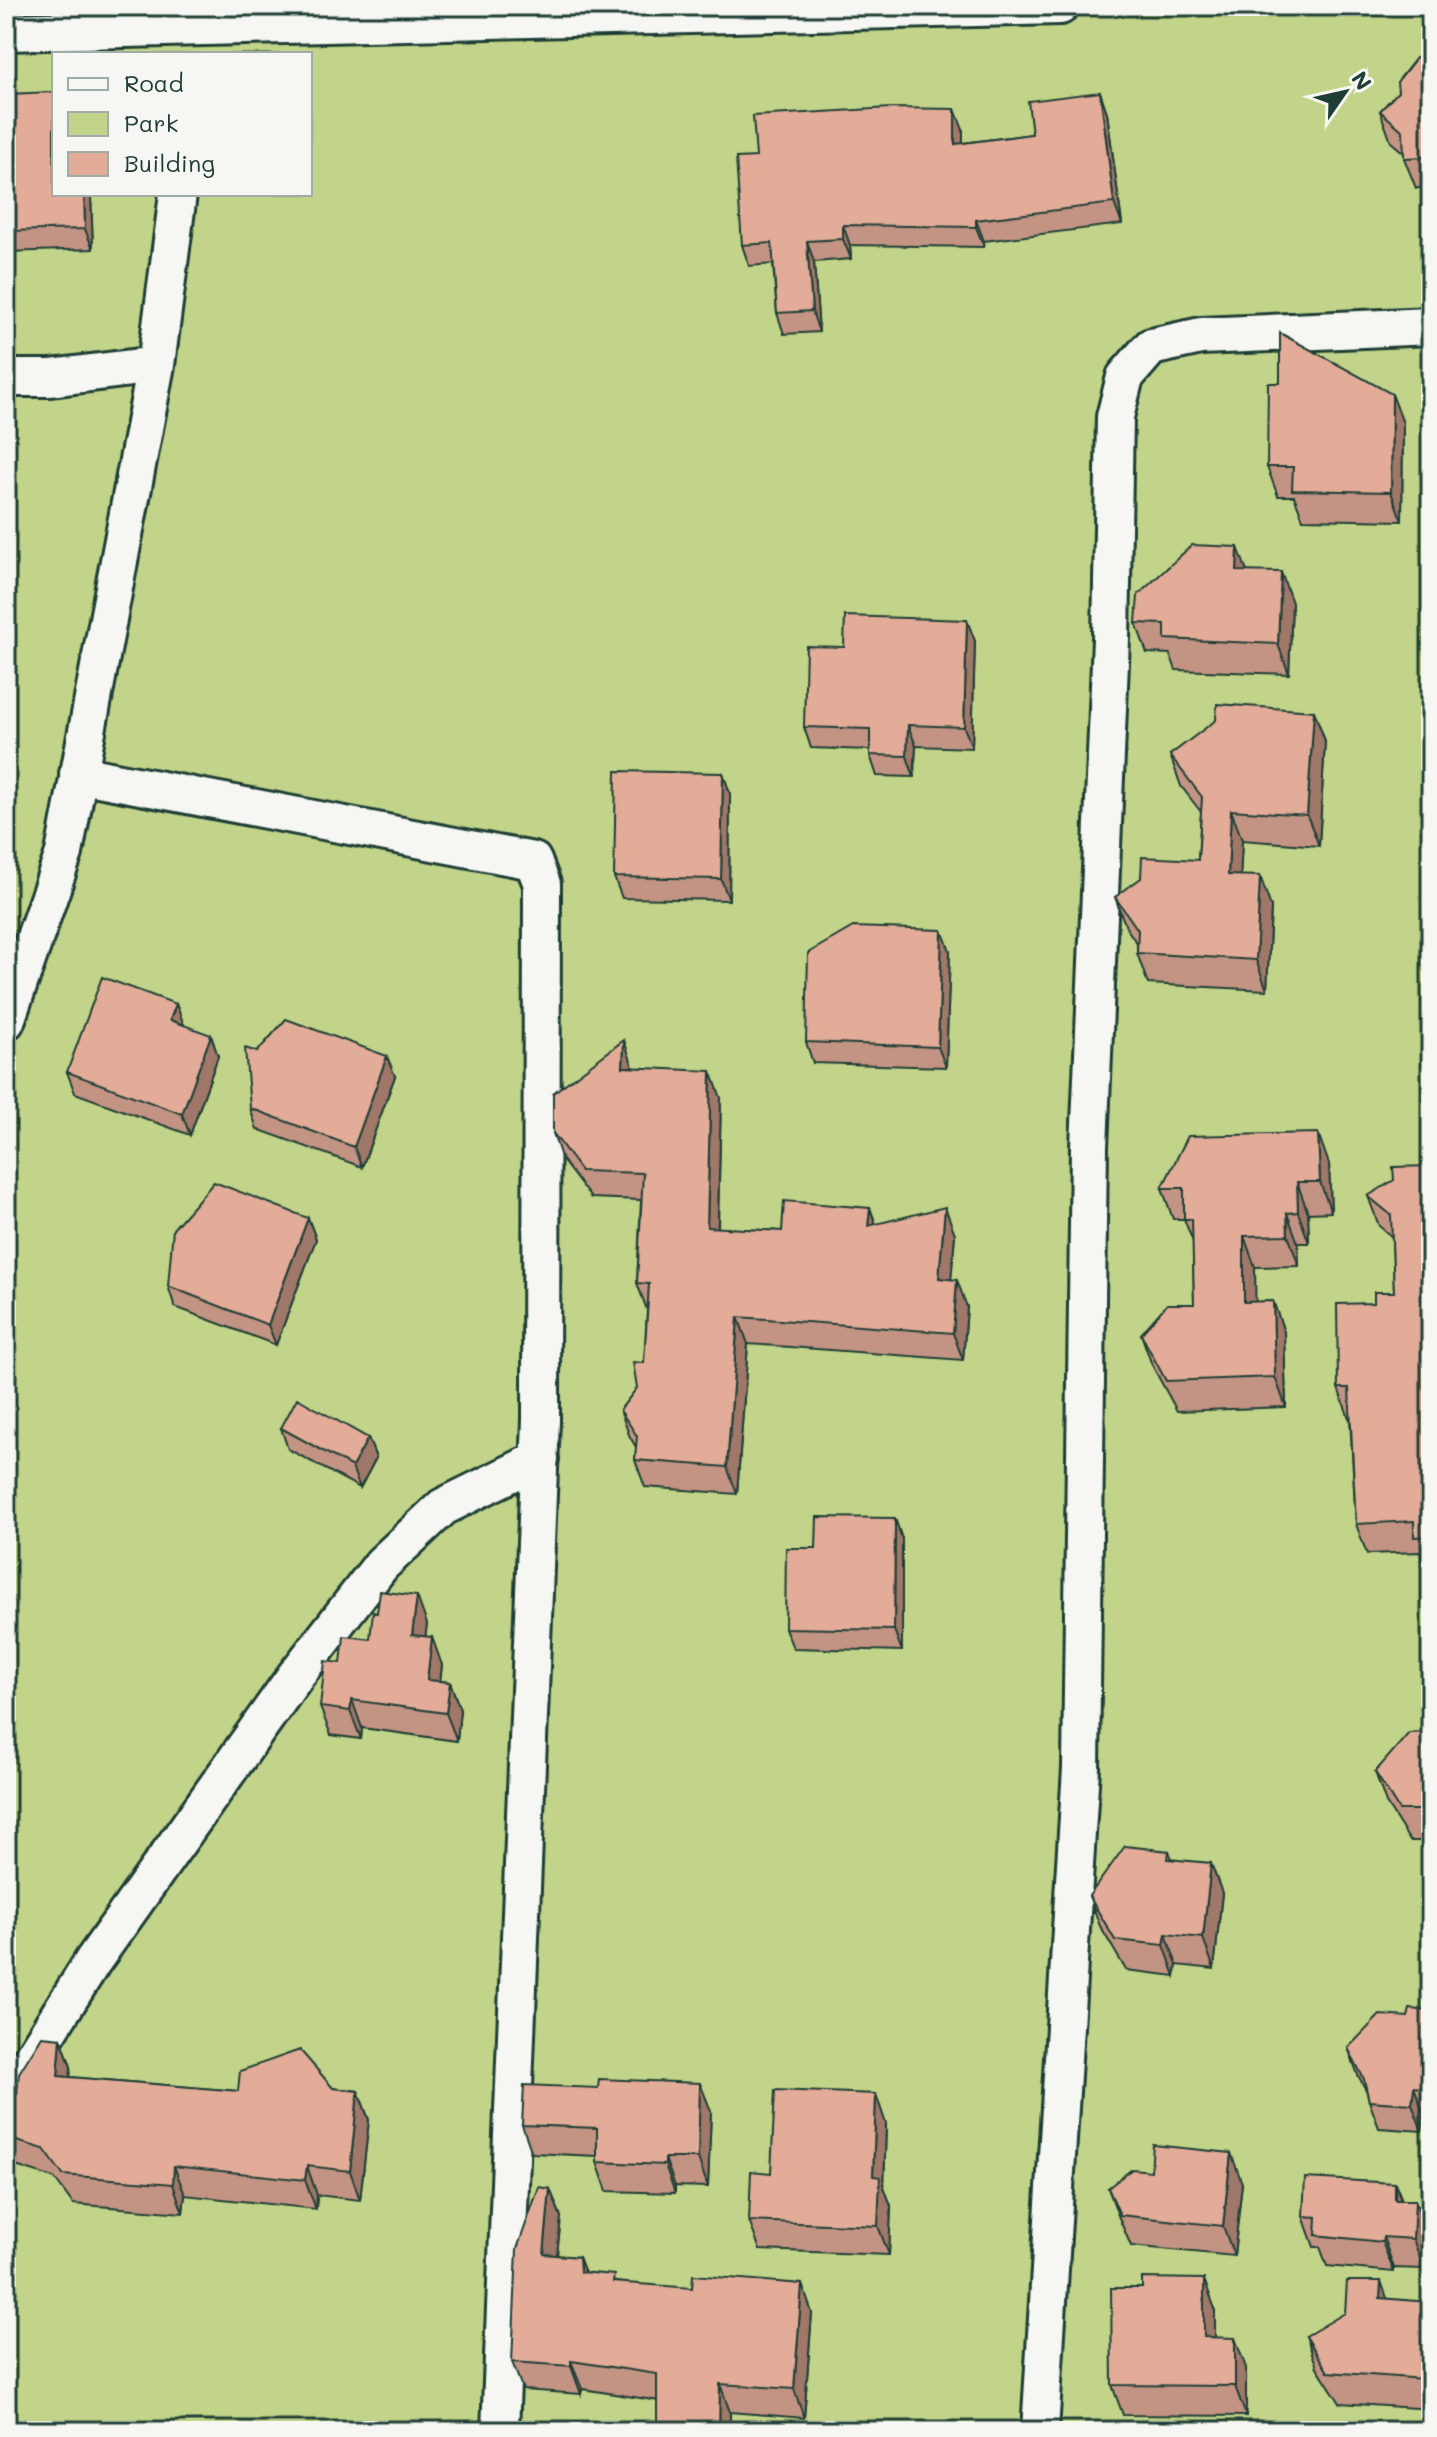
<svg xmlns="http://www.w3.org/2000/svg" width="1437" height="2437" font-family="Mali,sans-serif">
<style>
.green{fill:#c2d489;stroke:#70885e;stroke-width:2;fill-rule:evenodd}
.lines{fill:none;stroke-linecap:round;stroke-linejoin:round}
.street-casing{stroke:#1f3d34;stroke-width:42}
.street{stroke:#f6f6f2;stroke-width:36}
.wall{fill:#c39484;stroke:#1f3d34;stroke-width:2}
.shaded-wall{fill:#9f786b;stroke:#1f3d34;stroke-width:2}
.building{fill:#e3ac99;stroke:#1f3d34;stroke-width:2}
</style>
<rect width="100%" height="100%" fill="#f6f6f2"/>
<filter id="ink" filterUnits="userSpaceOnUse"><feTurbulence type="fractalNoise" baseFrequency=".0125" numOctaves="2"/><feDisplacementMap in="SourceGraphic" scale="16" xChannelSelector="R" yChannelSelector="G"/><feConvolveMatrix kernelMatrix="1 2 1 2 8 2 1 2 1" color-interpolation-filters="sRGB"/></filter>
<g filter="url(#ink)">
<path class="green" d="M 6,6 L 1431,6 L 1431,2431 L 6,2431 ZM 54,54 L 310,54 L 310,194 L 54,194 Z"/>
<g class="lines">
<g class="street-casing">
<path id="street" d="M 6,32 L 1060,6
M 6,378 L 50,378 L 156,365
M 78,774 L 533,861 L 542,884 L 541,1420 L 500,2431
M 6,1021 L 64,853 L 156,365 L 178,194
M 6,2099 L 93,1961 L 296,1675 L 382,1564 L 443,1507 L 540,1459
M 1040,2431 L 1081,1768 L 1089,1147 L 1111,639 L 1115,417 L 1125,377 L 1151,347 L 1201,336 L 1431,326"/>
</g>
<use href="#street" class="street"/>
</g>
<path class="wall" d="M 1431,57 L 1431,188 L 1416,188 L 1404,158 L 1404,153 L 1391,142 L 1380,111 Z
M 1100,92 L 1107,113 L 1122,224 L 984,241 L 984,247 L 850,245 L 851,259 L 814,262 L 819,332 L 784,334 L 777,313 L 773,264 L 749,266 L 742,245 L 756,157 L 963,130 L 963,143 L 1032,134 Z
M 6,94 L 91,194 L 93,249 L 6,252 Z
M 1403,423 L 1402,521 L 1303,519 L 1294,496 L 1278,496 L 1267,467 Z
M 1246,571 L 1292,603 L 1289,674 L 1176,670 L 1170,654 L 1147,653 L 1136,623 Z
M 975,641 L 972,748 L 916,746 L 914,777 L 877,776 L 870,755 L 870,750 L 811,748 L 804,727 L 844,647 Z
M 1314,711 L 1325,741 L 1319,846 L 1242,840 L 1240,875 L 1271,907 L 1267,990 L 1148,984 L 1137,953 L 1137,944 L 1126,927 L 1115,897 L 1198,860 L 1201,812 L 1181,786 L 1170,755 Z
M 723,773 L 730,794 L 729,900 L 622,898 L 614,877 Z
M 950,951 L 946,1067 L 813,1063 L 806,1042 Z
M 176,1004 L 184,1025 L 218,1056 L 190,1135 L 75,1093 L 67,1072 Z
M 257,1052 L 395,1076 L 362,1167 L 257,1129 L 250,1108 Z
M 633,1068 L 721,1098 L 718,1228 L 782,1231 L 870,1208 L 876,1224 L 955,1234 L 951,1279 L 967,1307 L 963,1360 L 748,1344 L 737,1494 L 645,1487 L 635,1460 L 636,1447 L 630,1437 L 620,1410 L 637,1388 L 644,1363 L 647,1310 L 637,1283 L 641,1200 L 591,1198 L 562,1160 L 553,1133 Z
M 1329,1164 L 1331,1212 L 1308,1213 L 1309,1243 L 1298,1243 L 1299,1266 L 1255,1267 L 1255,1302 L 1273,1301 L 1284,1332 L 1286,1407 L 1177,1411 L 1152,1365 L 1141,1334 L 1194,1304 L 1193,1242 L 1184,1219 L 1173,1219 L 1162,1188 Z
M 1431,1166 L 1431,1567 L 1425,1568 L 1420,1552 L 1367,1554 L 1356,1524 L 1350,1418 L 1349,1418 L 1338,1388 L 1374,1303 L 1394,1292 L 1392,1237 L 1379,1226 L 1368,1196 Z
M 308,1218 L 316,1239 L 276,1345 L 175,1307 L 168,1286 Z
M 281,1428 L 368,1438 L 376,1458 L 360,1488 L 288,1449 Z
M 902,1539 L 902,1651 L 793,1648 L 785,1628 Z
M 427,1624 L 425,1636 L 442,1665 L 440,1681 L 450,1682 L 460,1710 L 457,1741 L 362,1728 L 361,1739 L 331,1735 L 320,1707 L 341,1663 L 370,1639 Z
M 1431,1732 L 1431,1841 L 1410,1841 L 1386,1803 L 1375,1772 Z
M 1169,1851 L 1172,1859 L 1222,1893 L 1214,1969 L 1177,1965 L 1175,1976 L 1126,1970 L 1100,1926 L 1089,1896 Z
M 1431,2011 L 1431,2115 L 1424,2114 L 1422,2131 L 1379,2128 L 1369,2101 L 1367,2092 L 1358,2075 L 1348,2048 L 1408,2017 Z
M 61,2038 L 71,2067 L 70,2077 L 238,2091 L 333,2088 L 358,2091 L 369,2120 L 360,2200 L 317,2195 L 316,2209 L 185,2195 L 183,2213 L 73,2204 L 54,2178 L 6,2163 L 6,2091 L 17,2094 Z
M 711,2111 L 708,2187 L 675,2186 L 675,2193 L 607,2191 L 597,2162 L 597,2156 L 532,2153 L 522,2125 Z
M 886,2124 L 884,2187 L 891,2206 L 889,2255 L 760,2250 L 749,2221 L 771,2173 Z
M 1242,2183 L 1234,2256 L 1131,2246 L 1119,2218 L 1108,2188 Z
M 1395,2183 L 1402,2200 L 1415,2200 L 1426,2231 L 1424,2269 L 1394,2268 L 1394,2272 L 1327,2266 L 1320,2247 L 1314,2247 L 1303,2216 Z
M 550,2189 L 561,2217 L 557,2255 L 579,2257 L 585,2273 L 616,2282 L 812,2313 L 804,2418 L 730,2412 L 582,2389 L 581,2394 L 523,2390 L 512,2362 Z
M 1387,2299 L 1431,2308 L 1431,2409 L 1340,2403 L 1317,2367 L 1306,2336 Z
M 1215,2309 L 1215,2337 L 1246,2368 L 1246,2416 L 1123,2415 L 1112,2385 Z"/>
<path class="shaded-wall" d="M 1100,92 L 1107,113 L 1122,224 L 1114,203 Z
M 955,109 L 963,130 L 963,164 L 955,144 Z
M 84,194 L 91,194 L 93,249 L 85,229 Z
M 976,220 L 984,241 L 984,247 L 976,227 Z
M 843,225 L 850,245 L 851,259 L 843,239 Z
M 807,241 L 814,262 L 819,332 L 812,311 Z
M 1392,394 L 1403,423 L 1402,521 L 1391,492 Z
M 1238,547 L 1249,577 L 1237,571 Z
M 1281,572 L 1292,603 L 1289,674 L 1278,644 Z
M 967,620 L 975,641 L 972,748 L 964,727 Z
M 1314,711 L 1325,741 L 1319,846 L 1307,815 Z
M 908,725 L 916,746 L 914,777 L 907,756 Z
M 723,773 L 730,794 L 729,900 L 721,879 Z
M 1231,810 L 1242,840 L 1239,905 L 1228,875 Z
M 1260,876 L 1271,907 L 1267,990 L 1256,960 Z
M 942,930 L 950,951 L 946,1067 L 938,1047 Z
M 176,1004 L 184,1025 L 170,1020 Z
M 211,1035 L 218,1056 L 190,1135 L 182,1114 Z
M 624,1040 L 633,1067 L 623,1067 Z
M 387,1056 L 395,1076 L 362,1167 L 354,1147 Z
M 711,1071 L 721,1098 L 717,1255 L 707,1227 Z
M 1318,1133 L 1329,1164 L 1331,1212 L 1320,1182 Z
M 1297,1182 L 1308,1213 L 1309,1243 L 1298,1212 Z
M 945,1207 L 955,1234 L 949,1305 L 939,1278 Z
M 870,1208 L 879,1235 L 868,1226 Z
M 1287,1213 L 1298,1243 L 1299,1266 L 1288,1235 Z
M 308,1218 L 316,1239 L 276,1345 L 268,1325 Z
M 1244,1236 L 1255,1267 L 1256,1332 L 1244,1302 Z
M 957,1280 L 967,1307 L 963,1360 L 953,1333 Z
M 1273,1301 L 1284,1332 L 1286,1407 L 1275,1377 Z
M 738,1317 L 748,1344 L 737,1494 L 727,1467 Z
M 368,1438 L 376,1458 L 360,1488 L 352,1467 Z
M 895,1518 L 902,1539 L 902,1651 L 894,1630 Z
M 417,1596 L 427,1624 L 422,1663 L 412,1635 Z
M 432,1637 L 442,1665 L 437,1708 L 427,1680 Z
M 450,1682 L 460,1710 L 457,1741 L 446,1713 Z
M 352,1700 L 362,1728 L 361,1739 L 350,1711 Z
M 1211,1863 L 1222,1893 L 1214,1969 L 1203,1938 Z
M 1166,1934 L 1177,1965 L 1175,1976 L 1164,1945 Z
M 61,2038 L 71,2067 L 68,2105 L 58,2076 Z
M 700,2083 L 711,2111 L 708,2187 L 698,2158 Z
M 1414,2087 L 1424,2114 L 1422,2131 L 1412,2104 Z
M 358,2091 L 369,2120 L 360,2200 L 350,2171 Z
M 876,2094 L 886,2124 L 884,2187 L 891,2206 L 889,2255 L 878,2226 L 873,2176 Z
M 1231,2153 L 1242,2183 L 1234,2256 L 1223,2226 Z
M 665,2158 L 675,2186 L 675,2193 L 665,2165 Z
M 174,2166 L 185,2195 L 183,2213 L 173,2184 Z
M 307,2166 L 317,2195 L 316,2209 L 305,2180 Z
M 1395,2183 L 1406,2214 L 1395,2200 Z
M 550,2189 L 561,2217 L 554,2283 L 544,2254 Z
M 1415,2200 L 1426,2231 L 1424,2269 L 1413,2239 Z
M 1383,2237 L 1394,2268 L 1394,2272 L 1382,2242 Z
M 579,2257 L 589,2285 L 580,2272 Z
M 1204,2279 L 1215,2309 L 1215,2368 L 1204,2337 Z
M 1381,2281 L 1392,2312 L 1380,2298 Z
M 802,2284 L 812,2313 L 804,2418 L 794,2389 Z
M 1429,2302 L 1431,2308 L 1431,2398 L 1424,2379 Z
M 1235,2338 L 1246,2368 L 1246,2416 L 1235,2386 Z
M 571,2361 L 582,2389 L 581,2394 L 571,2366 Z
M 720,2384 L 730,2412 L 730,2431 L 719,2431 Z"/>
<path class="building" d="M 1431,57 L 1431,169 L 1429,169 L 1428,157 L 1404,158 L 1403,131 L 1380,111 L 1398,92 L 1397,82 L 1416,58 Z
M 54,92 L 54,194 L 84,194 L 85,229 L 6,231 L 6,94 Z
M 1100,92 L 1114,203 L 976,220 L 976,227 L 843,225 L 843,239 L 807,241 L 812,311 L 777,313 L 772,243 L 742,245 L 736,158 L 756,157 L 753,116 L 891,108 L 955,109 L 955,144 L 1032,134 L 1028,101 Z
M 1280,333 L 1392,394 L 1391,492 L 1292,490 L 1293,467 L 1267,467 L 1268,383 L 1280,383 Z
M 1192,545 L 1238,547 L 1237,571 L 1281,572 L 1278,644 L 1165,639 L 1165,624 L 1136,623 L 1138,595 Z
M 845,616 L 967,620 L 964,727 L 908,725 L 907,756 L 870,755 L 870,729 L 804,727 L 806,646 L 844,647 Z
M 1217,704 L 1314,711 L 1307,815 L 1231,810 L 1228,875 L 1260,876 L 1256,960 L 1137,953 L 1138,930 L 1115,897 L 1141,878 L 1142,857 L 1198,860 L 1202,797 L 1170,755 L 1216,720 Z
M 616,771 L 723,773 L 721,879 L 614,877 Z
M 853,927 L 942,930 L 938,1047 L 806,1042 L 808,953 Z
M 102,977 L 176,1004 L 170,1020 L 211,1035 L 182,1114 L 67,1072 Z
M 286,1019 L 387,1056 L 354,1147 L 250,1108 L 245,1048 L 257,1052 Z
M 624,1040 L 623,1067 L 711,1071 L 707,1227 L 782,1231 L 784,1201 L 870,1208 L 868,1226 L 945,1207 L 939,1278 L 957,1280 L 953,1333 L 738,1317 L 727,1467 L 635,1460 L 637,1436 L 620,1410 L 637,1388 L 633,1362 L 644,1363 L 649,1284 L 637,1283 L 643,1173 L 581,1171 L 553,1133 L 553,1093 Z
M 1318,1133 L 1320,1182 L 1297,1182 L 1298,1212 L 1287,1213 L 1288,1235 L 1244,1236 L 1244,1302 L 1273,1301 L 1275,1377 L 1166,1381 L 1141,1334 L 1167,1304 L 1194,1304 L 1192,1219 L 1184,1219 L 1184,1188 L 1162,1188 L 1188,1136 Z
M 1431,1166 L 1431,1536 L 1414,1537 L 1414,1521 L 1356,1524 L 1349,1388 L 1338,1388 L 1337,1304 L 1374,1303 L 1374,1292 L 1394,1292 L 1391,1215 L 1368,1196 L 1394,1180 L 1393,1167 Z
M 214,1182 L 308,1218 L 268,1325 L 168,1286 L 173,1229 Z
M 297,1398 L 368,1438 L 352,1467 L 281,1428 Z
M 817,1517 L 895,1518 L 894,1630 L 785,1628 L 786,1548 L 816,1548 Z
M 380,1591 L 417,1596 L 412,1635 L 432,1637 L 427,1680 L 450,1682 L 446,1713 L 352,1700 L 350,1711 L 320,1707 L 325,1661 L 341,1663 L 344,1636 L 370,1639 L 373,1612 L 377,1613 Z
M 1431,1732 L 1431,1810 L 1399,1810 L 1375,1772 L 1409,1733 Z
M 1125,1846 L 1169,1851 L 1168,1859 L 1211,1863 L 1203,1938 L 1166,1934 L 1164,1945 L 1115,1940 L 1089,1896 Z
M 1410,2009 L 1431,2011 L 1431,2089 L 1414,2087 L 1412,2104 L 1369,2101 L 1364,2079 L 1348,2048 L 1380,2015 L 1408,2017 Z
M 42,2036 L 61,2038 L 58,2076 L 238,2091 L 240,2071 L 300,2050 L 333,2088 L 358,2091 L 350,2171 L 307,2166 L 305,2180 L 174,2166 L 173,2184 L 63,2175 L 44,2149 L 6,2138 L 6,2091 L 17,2094 L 19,2073 Z
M 599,2079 L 700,2083 L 698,2158 L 665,2158 L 665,2165 L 597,2162 L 597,2128 L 522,2125 L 524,2085 L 598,2088 Z
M 775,2090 L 876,2094 L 873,2176 L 880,2177 L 878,2226 L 749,2221 L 751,2171 L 771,2173 Z
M 1153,2145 L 1231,2153 L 1223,2226 L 1120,2215 L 1108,2188 L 1132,2169 L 1151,2171 Z
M 1305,2178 L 1395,2183 L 1395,2200 L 1415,2200 L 1413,2239 L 1383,2237 L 1382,2242 L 1316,2235 L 1317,2217 L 1303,2216 Z
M 539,2187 L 550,2189 L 544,2254 L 579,2257 L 580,2272 L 614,2275 L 613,2282 L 692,2288 L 693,2275 L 802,2284 L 794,2389 L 720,2384 L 719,2431 L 657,2431 L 657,2374 L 571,2361 L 571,2366 L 512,2362 L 517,2249 Z
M 1142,2278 L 1204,2279 L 1204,2337 L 1235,2338 L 1235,2386 L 1112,2385 L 1111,2288 L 1142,2288 Z
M 1347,2281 L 1381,2281 L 1380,2298 L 1429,2302 L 1424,2379 L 1328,2372 L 1306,2336 L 1345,2313 Z"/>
</g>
<rect width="1437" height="2437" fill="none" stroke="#f6f6f2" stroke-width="32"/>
<rect x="16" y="16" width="1405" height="2405" fill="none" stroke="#1f3d34" stroke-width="3" filter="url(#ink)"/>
<rect x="52" y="52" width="260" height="144" fill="#f6f6f2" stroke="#a0aca6" stroke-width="2"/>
<rect x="68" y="78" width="40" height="12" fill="#f6f6f2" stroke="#a0aca6" stroke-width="2"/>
<text x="124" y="92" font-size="24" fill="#1f3d34">Road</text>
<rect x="68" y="112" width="40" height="24" fill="#c2d489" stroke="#a0aca6" stroke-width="2"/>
<text x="124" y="132" font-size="24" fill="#1f3d34">Park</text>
<rect x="68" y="152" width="40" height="24" fill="#e3ac99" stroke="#a0aca6" stroke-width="2"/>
<text x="124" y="172" font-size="24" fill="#1f3d34">Building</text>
<g transform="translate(1345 92) rotate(56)" stroke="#f6f6f2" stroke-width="6" paint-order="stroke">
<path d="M0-6L14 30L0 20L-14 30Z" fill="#1f3d34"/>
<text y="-12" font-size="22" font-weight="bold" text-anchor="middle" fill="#1f3d34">N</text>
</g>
</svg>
